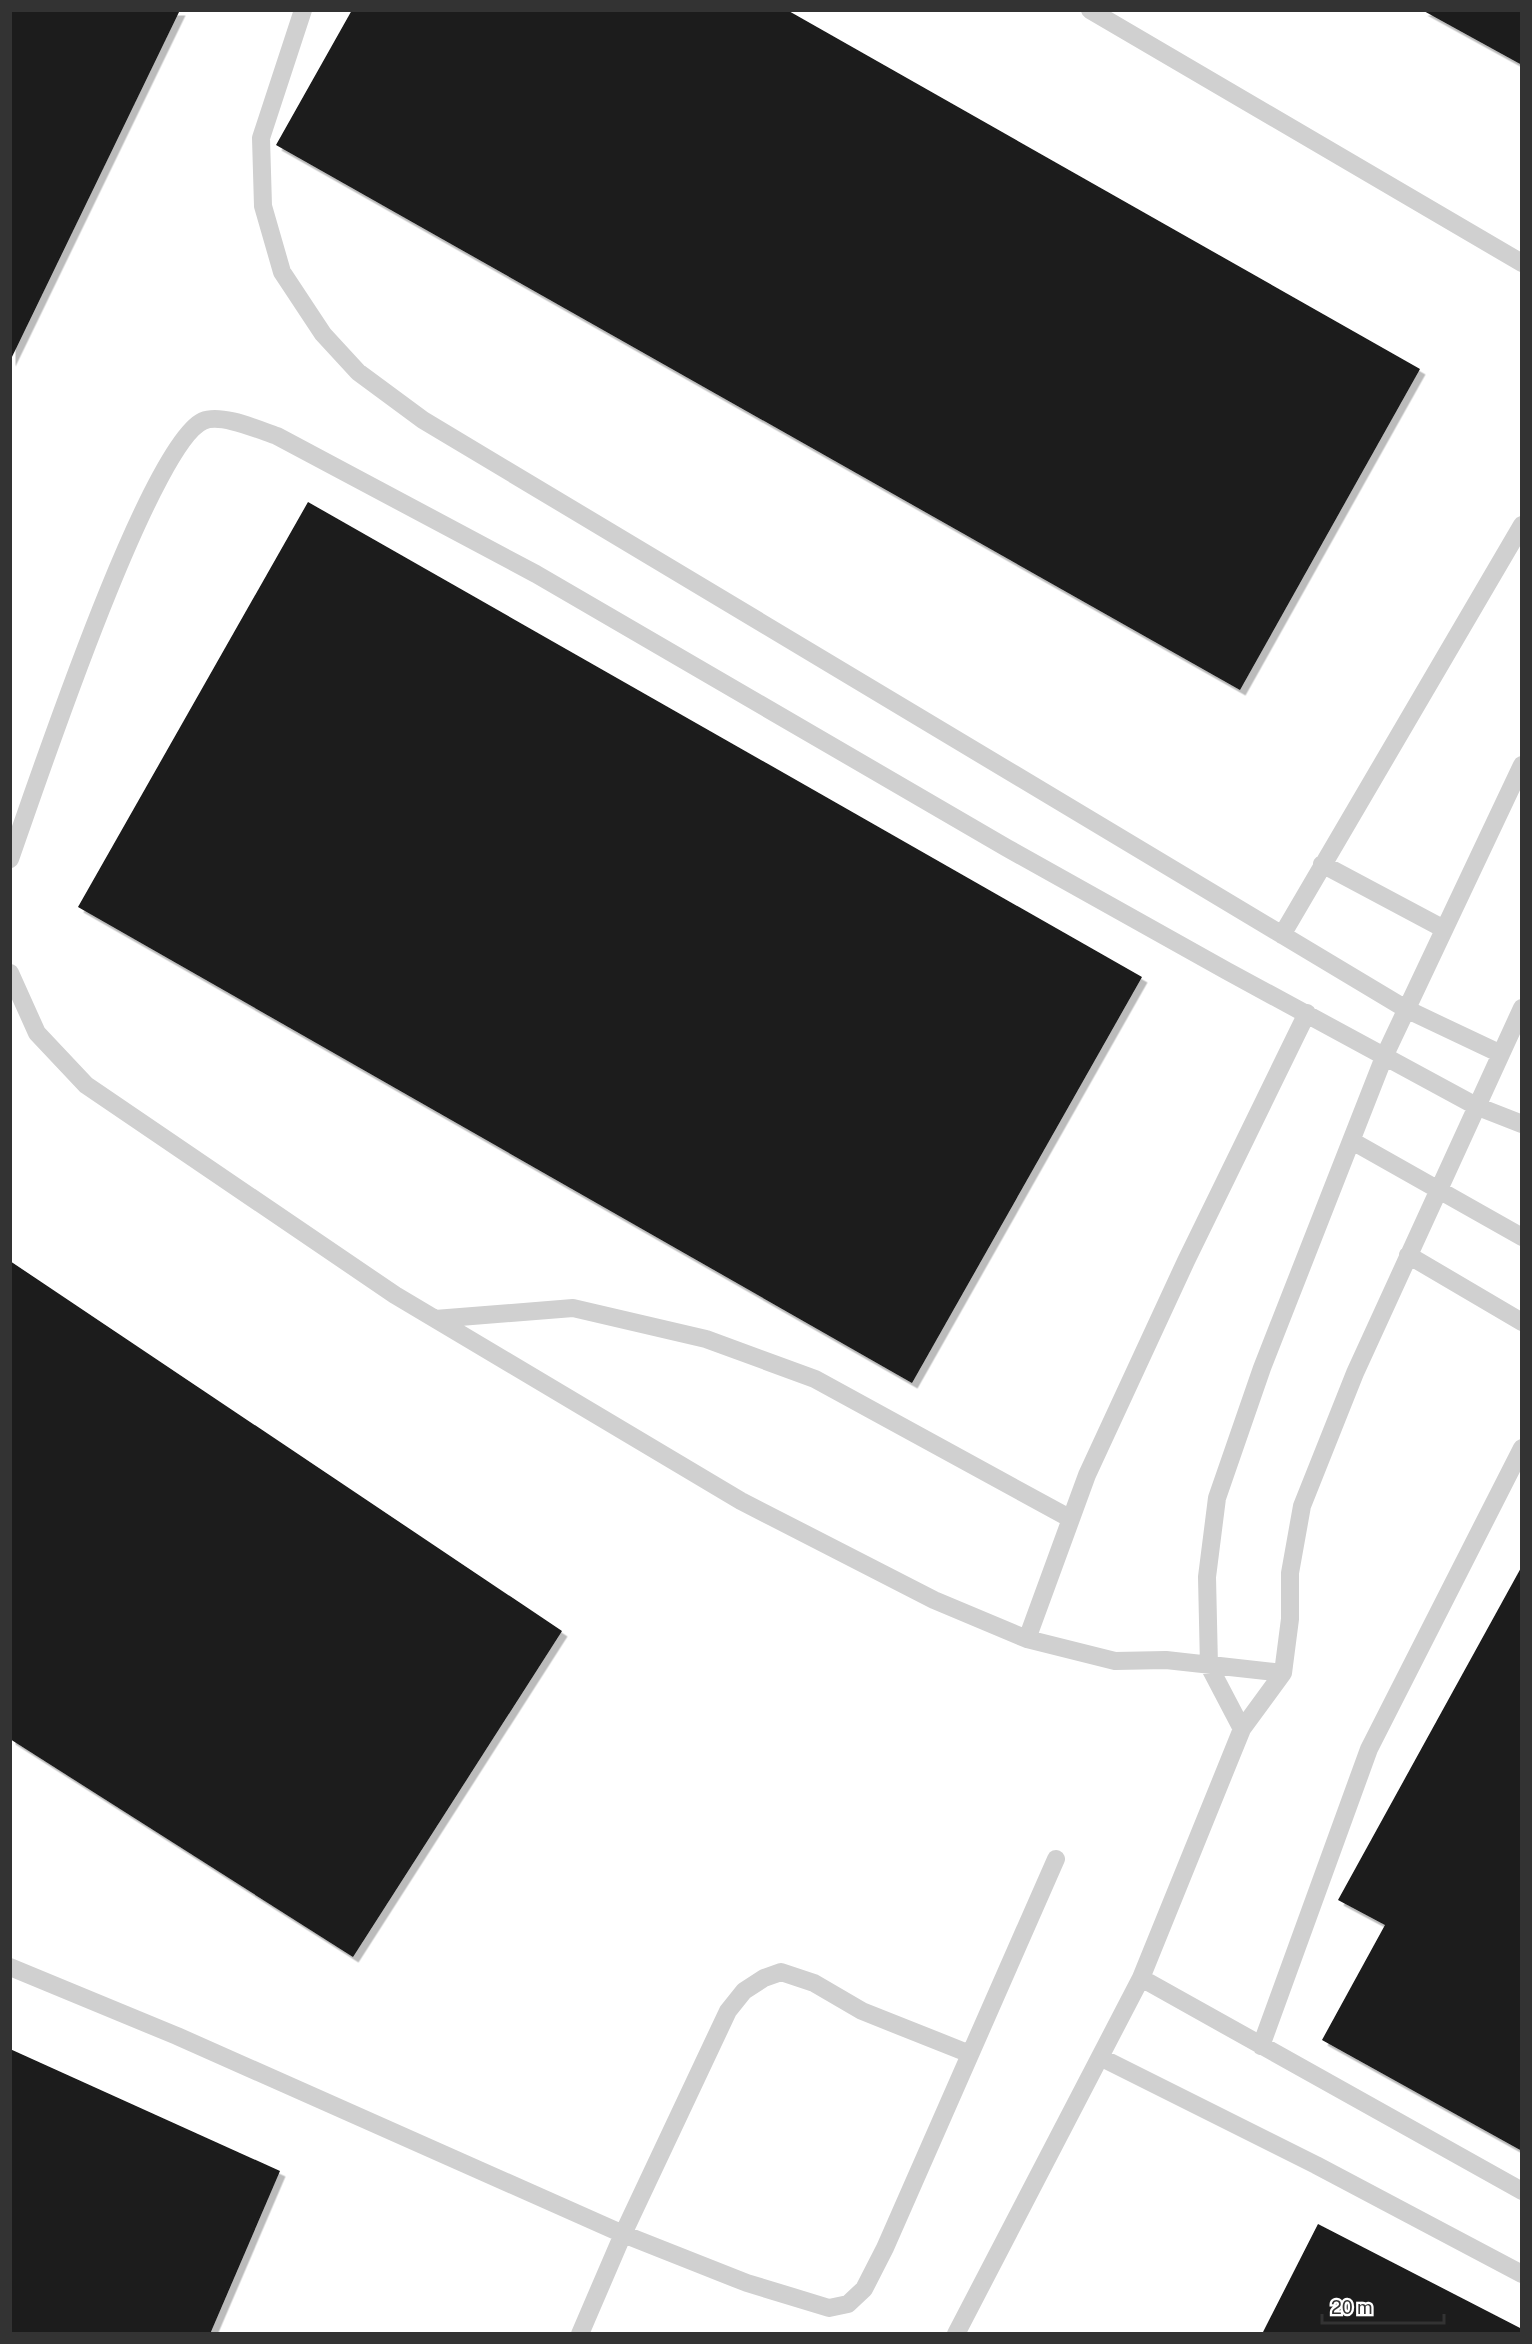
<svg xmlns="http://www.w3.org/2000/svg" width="1532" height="2344" font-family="'Public Sans',sans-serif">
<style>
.building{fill:#1a1a1a;filter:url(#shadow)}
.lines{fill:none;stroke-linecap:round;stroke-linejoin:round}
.service{stroke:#d0d0d0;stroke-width:18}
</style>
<defs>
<filter id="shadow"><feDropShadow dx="5.5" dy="5.5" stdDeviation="0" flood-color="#0004"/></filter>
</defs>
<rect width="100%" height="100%" fill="#fff"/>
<path class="building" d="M 10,10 L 180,10 L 10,361 Z
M 352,10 L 787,10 L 1420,369 L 1240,690 L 276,145 Z
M 1422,10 L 1522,10 L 1522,65 Z
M 308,502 L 1142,977 L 912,1383 L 78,907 Z
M 10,1261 L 562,1631 L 353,1957 L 10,1739 Z
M 1522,1566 L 1522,2151 L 1322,2040 L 1385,1925 L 1338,1900 Z
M 10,2049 L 280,2171 L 210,2334 L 10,2334 Z
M 1318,2224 L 1522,2329 L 1522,2334 L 1262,2334 Z"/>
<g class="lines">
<path class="service" d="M 303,10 L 261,138 L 263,206 L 282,272 L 323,334 L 358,372 L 423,420 L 1406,1009 L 1501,1054
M 1090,10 L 1522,263
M 1522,765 L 1384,1057 L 1262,1368 L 1217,1498 L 1207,1577 L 1209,1666 L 1242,1729 L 1283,1673 L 1290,1619 L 1290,1573 L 1302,1506 L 1355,1373 L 1522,1008
M 10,859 C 35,789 149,445 203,421 C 221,413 259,430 277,436 L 536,574 L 1007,848 L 1227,971 L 1476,1106 L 1522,1124
M 1322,864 L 1444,929
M 1282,935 L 1522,525
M 10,973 L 37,1033 L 86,1085 L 395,1295 L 741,1501 L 934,1600 L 1027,1639 L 1115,1661 L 1166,1660 L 1283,1673
M 1352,1141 L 1522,1237
M 1408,1255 L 1522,1322
M 435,1319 L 573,1308 L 706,1339 L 815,1379 L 1071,1519
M 1027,1639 L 1087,1475 L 1186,1261 L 1307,1013
M 10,1967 L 177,2036 L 623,2234 L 747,2283 L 829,2308 L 848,2304 L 864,2289 L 885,2248 L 1056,1859
M 1141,1978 L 1522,2191
M 1261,2046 L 1369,1749 L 1522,1448
M 1100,2057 L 1316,2165 L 1522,2274
M 580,2334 L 623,2234 L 728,2011 L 744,1991 L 764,1978 L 781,1972 L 814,1983 L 862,2011 L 970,2054
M 956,2334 L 1141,1978 L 1242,1729"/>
</g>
<rect width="1532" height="2344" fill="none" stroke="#333333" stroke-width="24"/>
<path d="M1322 2314v9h122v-9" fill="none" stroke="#333333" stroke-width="3"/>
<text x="1331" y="2314" font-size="18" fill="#333333" stroke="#ffffff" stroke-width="4.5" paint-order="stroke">20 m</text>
</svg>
